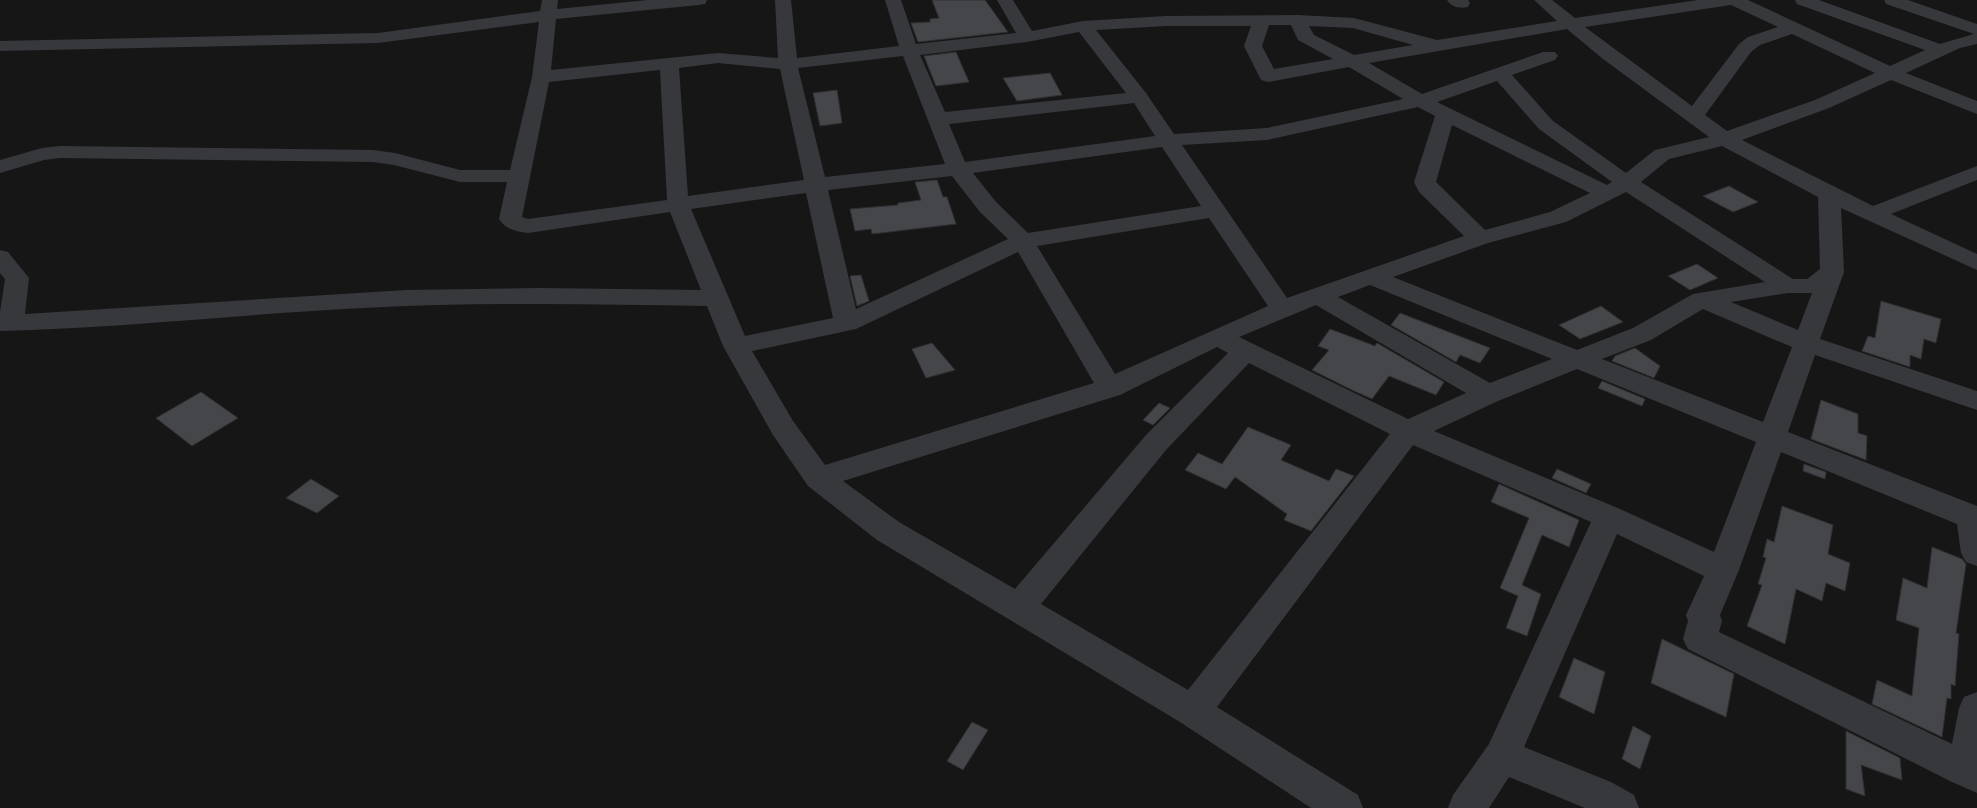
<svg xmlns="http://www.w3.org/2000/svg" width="1977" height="808" font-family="'Sofia Sans Condensed',sans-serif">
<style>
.building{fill:#45464a;stroke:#303033}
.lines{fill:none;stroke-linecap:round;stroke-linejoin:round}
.minor{fill:#37383c;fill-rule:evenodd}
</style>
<rect width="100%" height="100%" fill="#161617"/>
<path class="building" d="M 932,0 L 985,0 L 1008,32 L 918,42 L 911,23 L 930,22 L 930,19 L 939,18 Z
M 956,52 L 969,82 L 936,86 L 924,56 Z
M 1050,73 L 1062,95 L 1017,101 L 1003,78 Z
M 837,90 L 842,123 L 820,126 L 813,93 Z
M 937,180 L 943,197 L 947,197 L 956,224 L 872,234 L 871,229 L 855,231 L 850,209 L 898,205 L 898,203 L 921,200 L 915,182 Z
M 1729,186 L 1758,202 L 1733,212 L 1703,196 Z
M 1697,264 L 1718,278 L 1690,290 L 1668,276 Z
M 861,275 L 869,301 L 857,306 L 850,276 Z
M 1881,301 L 1941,319 L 1936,343 L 1924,339 L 1921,359 L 1910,355 L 1910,367 L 1862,351 L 1868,336 L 1875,338 Z
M 1601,306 L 1623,322 L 1580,339 L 1559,325 Z
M 1400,313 L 1490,348 L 1480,363 L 1460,355 L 1456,362 L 1391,325 Z
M 1330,329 L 1375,346 L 1377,343 L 1444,382 L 1436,395 L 1389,376 L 1372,399 L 1352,390 L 1312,370 L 1329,350 L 1318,346 Z
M 932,343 L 955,370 L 926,378 L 912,349 Z
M 1635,348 L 1660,366 L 1654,378 L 1612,361 L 1615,356 Z
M 1602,381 L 1645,399 L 1642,406 L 1598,388 Z
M 201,392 L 238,418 L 192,446 L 156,418 Z
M 1821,400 L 1858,414 L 1858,433 L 1867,436 L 1866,460 L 1811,439 Z
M 1159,403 L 1170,408 L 1153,425 L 1143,420 Z
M 1248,427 L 1291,445 L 1281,460 L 1329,481 L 1336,469 L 1354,476 L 1311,531 L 1284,520 L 1287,514 L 1235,477 L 1226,489 L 1185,470 L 1198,453 L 1222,464 Z
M 1804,464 L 1826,472 L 1825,479 L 1803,471 Z
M 1557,469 L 1591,484 L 1586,493 L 1552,478 Z
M 311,479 L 339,496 L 317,513 L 286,498 Z
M 1499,484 L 1579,520 L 1569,547 L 1542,535 L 1522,585 L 1541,594 L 1527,636 L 1506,628 L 1518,596 L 1500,588 L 1529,518 L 1491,502 Z
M 1782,506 L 1833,525 L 1828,554 L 1850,563 L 1845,591 L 1826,583 L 1822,601 L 1796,589 L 1785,644 L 1747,626 L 1762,585 L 1758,584 L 1766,558 L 1763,557 L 1767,539 L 1774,542 Z
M 1932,547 L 1962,559 L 1966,564 L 1956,633 L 1959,634 L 1955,686 L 1951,684 L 1951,699 L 1947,698 L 1942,737 L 1872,704 L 1877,680 L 1912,696 L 1919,628 L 1896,620 L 1903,578 L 1927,588 Z
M 1662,639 L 1734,674 L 1726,717 L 1651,683 Z
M 1574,658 L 1605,672 L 1594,714 L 1559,697 Z
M 972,722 L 988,730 L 963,770 L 947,761 Z
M 1633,726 L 1651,736 L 1640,769 L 1622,759 Z
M 1846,731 L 1900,758 L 1902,780 L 1861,765 L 1865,796 L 1846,789 Z"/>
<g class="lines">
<path class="minor" d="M 542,0 L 558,0 L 557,9 L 648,0 L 707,0 L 705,4 L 699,5 L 556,19 L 551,70 L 718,53 L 778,58 L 775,0 L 791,0 L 797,58 L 899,46 L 885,0 L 901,0 L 916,44 L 1016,33 L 997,0 L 1013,0 L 1032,31 L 1083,21 L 1166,16 L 1298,15 L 1354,18 L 1437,40 L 1557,21 L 1534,0 L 1552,0 L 1575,18 L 1698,0 L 1748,0 L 1890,66 L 1925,50 L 1797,4 L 1795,0 L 1819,0 L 1940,44 L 1974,34 L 1886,4 L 1884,0 L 1908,0 L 1977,24 L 1977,44 L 1960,48 L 1906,73 L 1977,101 L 1977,114 L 1891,80 L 1829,108 L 1742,140 L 1873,206 L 1977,166 L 1977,180 L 1891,214 L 1977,254 L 1977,270 L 1841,208 L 1844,272 L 1820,339 L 1977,391 L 1977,410 L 1815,355 L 1788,432 L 1977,506 L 1977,566 L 1966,562 L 1961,553 L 1957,524 L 1781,452 L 1739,570 L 1720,615 L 1722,621 L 1719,632 L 1952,744 L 1959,708 L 1964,697 L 1977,692 L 1977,793 L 1952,782 L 1688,649 L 1683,639 L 1688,621 L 1686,615 L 1704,576 L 1617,534 L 1524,747 L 1611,782 L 1634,795 L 1639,808 L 1585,808 L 1509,777 L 1489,808 L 1448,808 L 1453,795 L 1489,744 L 1591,522 L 1413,445 L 1217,707 L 1358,795 L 1363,808 L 1311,808 L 1180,722 L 877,540 L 808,486 L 773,435 L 723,346 L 707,306 C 592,304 477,302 363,308 C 242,314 121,328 0,331 L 0,312 L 5,279 L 0,273 L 0,250 L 8,252 L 29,278 L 25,314 L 406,290 L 539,288 L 701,290 L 670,212 L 528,233 C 516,231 506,230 499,219 L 507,182 L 460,182 L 394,165 L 373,162 L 60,158 L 44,160 L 0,173 L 0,160 L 42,148 L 60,146 L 373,150 L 395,153 L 460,170 L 510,170 L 532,77 L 539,22 L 378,43 L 0,51 L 0,41 L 378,33 L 540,11 ZM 1731,5 L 1778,27 L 1748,37 L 1739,44 L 1692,106 L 1585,27 ZM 1269,25 L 1291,25 L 1298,40 L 1333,59 L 1274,69 L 1262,46 ZM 1166,26 L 1251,26 L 1244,46 L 1261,80 L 1268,82 L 1349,67 L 1403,99 L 1267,128 L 1174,134 L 1146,93 L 1096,30 ZM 1309,26 L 1353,28 L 1413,45 L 1354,55 L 1314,35 ZM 1567,29 L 1603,59 L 1709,137 L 1655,150 L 1626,173 L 1553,121 L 1512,75 L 1555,60 L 1558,56 L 1555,52 L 1543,52 L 1422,94 L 1369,63 ZM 1079,32 L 1126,93 L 945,112 L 920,55 L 1027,42 ZM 1792,34 L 1875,73 L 1815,100 L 1727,131 L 1705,115 L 1751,52 L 1760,45 ZM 903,56 L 945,164 L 825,177 L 798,68 ZM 718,63 L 780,69 L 804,180 L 688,196 L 679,68 ZM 660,70 L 667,200 L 528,219 L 522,217 L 549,82 ZM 1497,81 L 1539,129 L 1612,182 L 1607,185 L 1437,102 ZM 1134,103 L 1155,136 L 965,162 L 949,124 ZM 1418,107 L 1435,116 L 1414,182 L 1419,192 L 1464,236 L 1287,298 L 1182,145 L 1267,140 ZM 1452,125 L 1590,193 L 1550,212 L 1485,230 L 1436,182 ZM 1722,146 L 1818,197 L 1820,269 L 1807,279 L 1793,279 L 1641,182 L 1669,159 ZM 1162,147 L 1201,206 L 1028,233 L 996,202 L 973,173 ZM 952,176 L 980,212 L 1008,239 L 856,309 L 828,190 ZM 1626,192 L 1765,282 L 1693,294 L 1633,328 L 1577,350 L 1393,277 L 1488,243 L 1566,222 ZM 806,193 L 833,318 L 745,336 L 691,209 ZM 1209,218 L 1268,306 L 1115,374 L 1037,246 ZM 1018,252 L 1094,383 L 825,465 L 793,421 L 752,351 L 856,329 ZM 1370,285 L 1552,359 L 1490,383 L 1338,297 ZM 1788,293 L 1812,293 L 1798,330 L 1731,302 ZM 1316,305 L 1466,393 L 1408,419 L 1239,337 ZM 1703,309 L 1792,347 L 1763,422 L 1602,359 L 1651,340 ZM 1217,347 L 1228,353 L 1146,435 L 1015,589 L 899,522 L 843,481 L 1120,395 ZM 1249,363 L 1390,434 L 1188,690 L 1041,604 L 1166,450 ZM 1577,369 L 1756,442 L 1714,552 L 1620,509 L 1434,431 L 1498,401 Z
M 1447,0 L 1468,0 L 1470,3 L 1468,7 C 1460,9 1451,7 1447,0 Z"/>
</g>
</svg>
